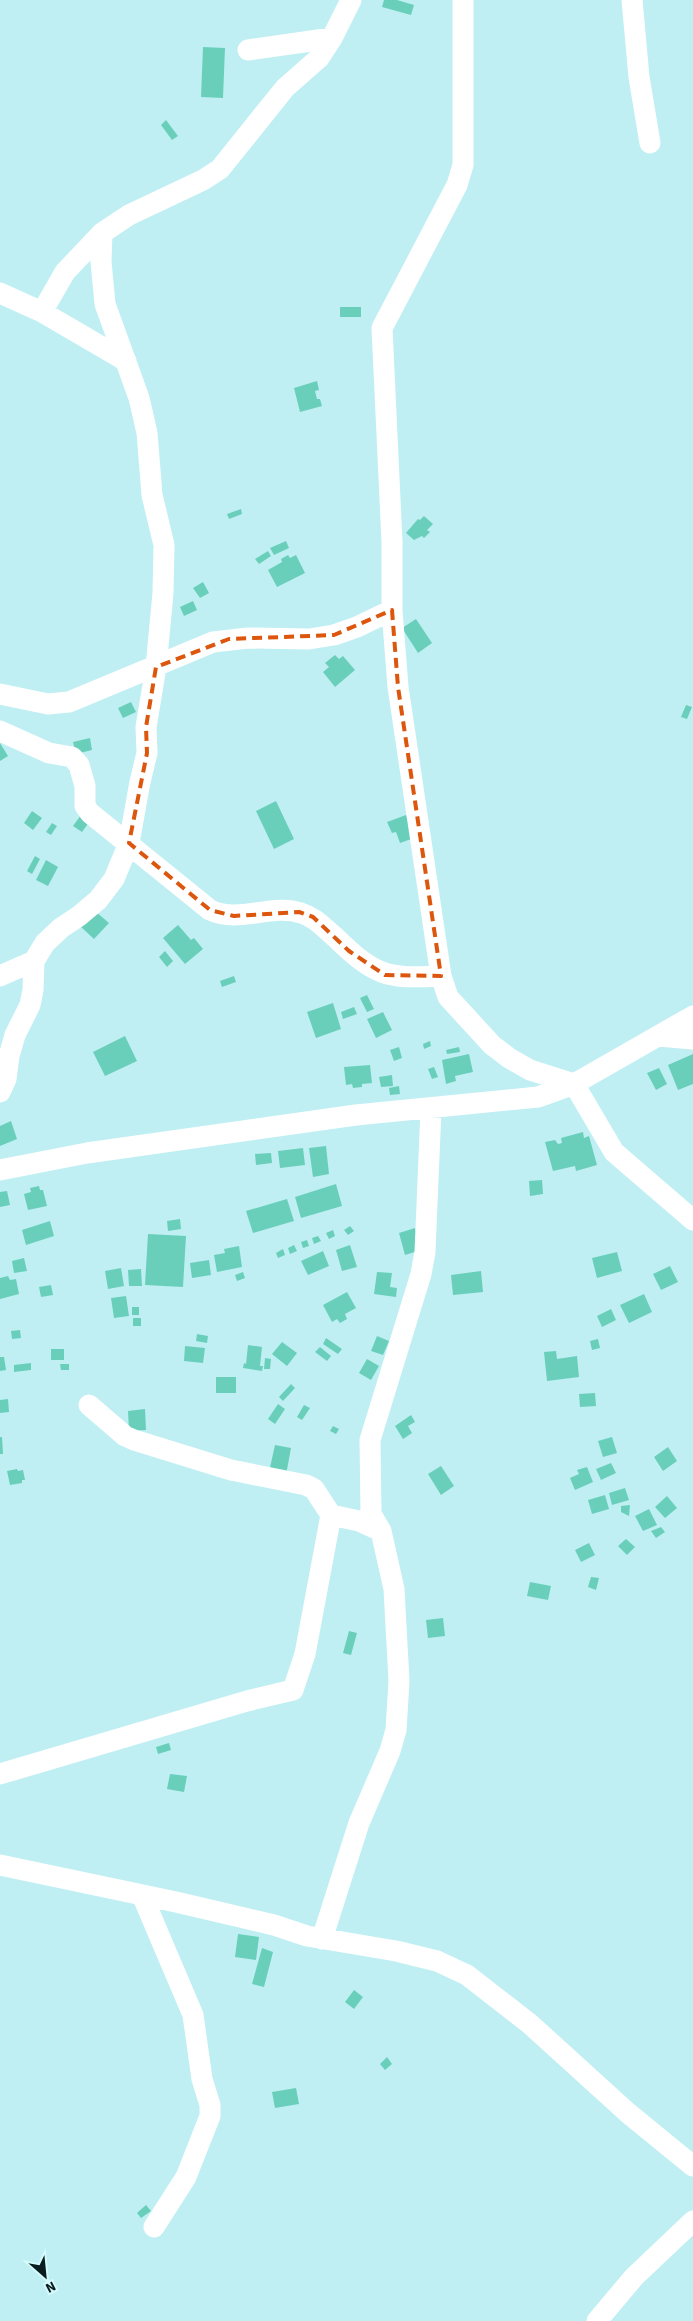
<svg xmlns="http://www.w3.org/2000/svg" width="693" height="2321" font-family="'Source Sans 3',sans-serif">
<style>
.building{fill:#69cfbb}
.lines{fill:none;stroke-linecap:round;stroke-linejoin:round}
.minor{stroke:#fff;stroke-width:21}
.marked{fill:none;stroke:#dd560d;stroke-width:4;stroke-dasharray:10 6;stroke-linejoin:round}
</style>
<rect width="100%" height="100%" fill="#bfeff3"/>
<path class="building" d="M 384,0 L 397,0 L 414,5 L 411,15 L 382,7 Z
M 203,47 L 225,48 L 223,98 L 201,97 Z
M 166,120 L 178,136 L 172,140 L 161,125 Z
M 340,307 L 361,307 L 361,317 L 340,317 Z
M 317,381 L 319,390 L 315,391 L 317,399 L 320,399 L 322,406 L 300,412 L 294,388 Z
M 241,509 L 242,514 L 229,519 L 227,514 Z
M 424,516 L 433,524 L 427,530 L 430,532 L 424,538 L 422,536 L 414,540 L 406,533 L 418,519 L 420,520 Z
M 286,541 L 289,548 L 274,555 L 270,548 Z
M 268,551 L 271,556 L 259,564 L 255,559 Z
M 288,555 L 290,558 L 296,555 L 305,573 L 277,587 L 268,570 L 282,562 L 281,559 Z
M 203,582 L 209,593 L 200,598 L 193,588 Z
M 193,601 L 197,610 L 184,616 L 180,607 Z
M 416,619 L 432,643 L 418,653 L 402,628 Z
M 335,655 L 339,659 L 343,656 L 355,670 L 335,687 L 323,672 L 329,667 L 325,663 Z
M 131,702 L 136,712 L 123,718 L 118,708 Z
M 686,705 L 692,707 L 687,719 L 681,717 Z
M 90,738 L 92,750 L 76,754 L 73,742 Z
M 0,743 L 8,756 L 0,761 Z
M 276,801 L 294,839 L 274,849 L 256,811 Z
M 32,811 L 42,818 L 33,830 L 24,823 Z
M 81,815 L 90,821 L 82,832 L 73,826 Z
M 406,815 L 414,838 L 400,843 L 396,832 L 392,833 L 387,822 Z
M 52,823 L 57,826 L 51,835 L 46,832 Z
M 35,856 L 40,859 L 32,874 L 27,871 Z
M 46,860 L 58,867 L 48,886 L 36,880 Z
M 95,911 L 109,923 L 94,939 L 80,926 Z
M 178,925 L 191,940 L 194,938 L 203,949 L 185,964 L 163,938 Z
M 165,951 L 173,961 L 167,967 L 159,957 Z
M 234,976 L 236,982 L 222,987 L 220,981 Z
M 367,995 L 374,1009 L 367,1012 L 360,998 Z
M 333,1003 L 341,1029 L 316,1038 L 307,1012 Z
M 354,1007 L 357,1014 L 343,1019 L 341,1012 Z
M 383,1012 L 392,1030 L 376,1038 L 367,1019 Z
M 125,1036 L 137,1061 L 105,1076 L 93,1052 Z
M 430,1041 L 431,1046 L 424,1049 L 423,1044 Z
M 399,1047 L 402,1058 L 394,1061 L 390,1050 Z
M 459,1047 L 460,1052 L 447,1054 L 446,1050 Z
M 469,1054 L 473,1072 L 455,1076 L 456,1081 L 446,1084 L 442,1060 Z
M 693,1054 L 693,1084 L 678,1090 L 668,1065 Z
M 370,1065 L 372,1083 L 362,1084 L 362,1087 L 353,1088 L 352,1084 L 346,1085 L 344,1067 Z
M 434,1067 L 438,1077 L 432,1079 L 428,1069 Z
M 659,1068 L 667,1084 L 656,1090 L 647,1073 Z
M 392,1075 L 393,1086 L 381,1087 L 379,1077 Z
M 399,1086 L 400,1094 L 390,1095 L 389,1088 Z
M 11,1121 L 17,1139 L 0,1146 L 0,1126 Z
M 583,1132 L 584,1138 L 589,1136 L 597,1165 L 576,1171 L 575,1166 L 553,1171 L 545,1142 L 555,1140 L 558,1144 L 562,1143 L 561,1138 Z
M 326,1146 L 329,1174 L 313,1177 L 309,1148 Z
M 303,1148 L 305,1165 L 280,1168 L 278,1151 Z
M 271,1153 L 272,1163 L 256,1165 L 255,1154 Z
M 542,1180 L 543,1194 L 530,1196 L 529,1181 Z
M 336,1184 L 342,1206 L 301,1218 L 295,1197 Z
M 39,1186 L 40,1190 L 43,1190 L 47,1206 L 28,1210 L 24,1194 L 31,1192 L 30,1188 Z
M 7,1191 L 10,1205 L 0,1207 L 0,1192 Z
M 287,1199 L 294,1221 L 253,1233 L 246,1211 Z
M 180,1219 L 181,1229 L 168,1231 L 167,1221 Z
M 50,1221 L 54,1236 L 26,1245 L 22,1230 Z
M 350,1226 L 354,1231 L 348,1235 L 344,1230 Z
M 415,1228 L 421,1250 L 405,1255 L 399,1233 Z
M 333,1230 L 335,1236 L 329,1239 L 326,1233 Z
M 148,1234 L 186,1236 L 183,1287 L 145,1285 Z
M 318,1236 L 321,1241 L 314,1244 L 312,1238 Z
M 307,1240 L 309,1246 L 303,1248 L 301,1242 Z
M 294,1245 L 297,1251 L 290,1254 L 288,1248 Z
M 350,1245 L 357,1267 L 342,1271 L 336,1250 Z
M 239,1246 L 242,1267 L 217,1272 L 214,1255 L 225,1253 L 224,1249 Z
M 283,1249 L 285,1255 L 278,1258 L 276,1253 Z
M 323,1251 L 329,1266 L 308,1275 L 301,1261 Z
M 617,1252 L 622,1271 L 597,1278 L 592,1258 Z
M 24,1258 L 27,1271 L 14,1273 L 12,1261 Z
M 209,1260 L 211,1275 L 192,1278 L 190,1263 Z
M 670,1266 L 678,1282 L 661,1290 L 653,1274 Z
M 121,1268 L 124,1286 L 108,1289 L 105,1271 Z
M 141,1269 L 142,1286 L 129,1286 L 128,1270 Z
M 481,1271 L 483,1292 L 453,1295 L 451,1275 Z
M 243,1272 L 245,1278 L 237,1281 L 235,1275 Z
M 377,1272 L 392,1273 L 390,1287 L 397,1288 L 396,1297 L 374,1294 Z
M 8,1276 L 10,1280 L 16,1279 L 19,1294 L 0,1299 L 0,1278 Z
M 51,1285 L 53,1295 L 41,1297 L 39,1287 Z
M 347,1292 L 356,1308 L 345,1314 L 347,1319 L 340,1323 L 337,1319 L 332,1322 L 323,1305 Z
M 644,1294 L 652,1312 L 629,1323 L 620,1305 Z
M 126,1296 L 129,1316 L 114,1318 L 111,1298 Z
M 132,1307 L 139,1307 L 139,1315 L 132,1315 Z
M 611,1309 L 616,1320 L 602,1327 L 597,1316 Z
M 133,1318 L 141,1318 L 141,1326 L 133,1326 Z
M 20,1330 L 21,1338 L 12,1339 L 11,1331 Z
M 197,1334 L 208,1336 L 207,1343 L 196,1341 Z
M 377,1336 L 389,1341 L 383,1355 L 371,1351 Z
M 326,1338 L 342,1349 L 338,1354 L 323,1344 Z
M 598,1339 L 600,1348 L 592,1350 L 590,1341 Z
M 282,1342 L 297,1353 L 287,1366 L 272,1354 Z
M 248,1345 L 262,1347 L 260,1366 L 263,1366 L 262,1371 L 243,1368 L 244,1363 L 246,1364 Z
M 185,1346 L 205,1348 L 203,1363 L 184,1361 Z
M 320,1347 L 331,1356 L 327,1361 L 315,1352 Z
M 51,1349 L 64,1349 L 64,1360 L 51,1360 Z
M 556,1351 L 557,1359 L 577,1356 L 579,1377 L 547,1381 L 544,1352 Z
M 0,1357 L 4,1357 L 6,1370 L 0,1371 Z
M 265,1358 L 271,1359 L 270,1369 L 264,1369 Z
M 367,1359 L 379,1366 L 371,1380 L 359,1373 Z
M 31,1363 L 31,1370 L 14,1372 L 14,1365 Z
M 60,1364 L 69,1364 L 69,1370 L 61,1370 Z
M 216,1377 L 236,1377 L 236,1393 L 216,1393 Z
M 291,1384 L 295,1388 L 283,1401 L 279,1397 Z
M 595,1393 L 596,1406 L 580,1407 L 579,1394 Z
M 8,1399 L 9,1412 L 0,1413 L 0,1400 Z
M 278,1404 L 285,1409 L 275,1424 L 268,1419 Z
M 304,1405 L 310,1408 L 302,1420 L 297,1417 Z
M 145,1409 L 146,1430 L 129,1431 L 128,1411 Z
M 411,1415 L 415,1422 L 408,1426 L 412,1433 L 403,1439 L 395,1426 Z
M 333,1426 L 339,1429 L 336,1434 L 330,1431 Z
M 0,1437 L 2,1437 L 3,1454 L 0,1454 Z
M 612,1437 L 617,1453 L 603,1457 L 598,1441 Z
M 275,1445 L 291,1448 L 286,1475 L 269,1472 Z
M 668,1447 L 677,1461 L 663,1471 L 654,1457 Z
M 611,1463 L 616,1473 L 601,1480 L 596,1469 Z
M 441,1466 L 454,1486 L 441,1495 L 428,1474 Z
M 587,1467 L 593,1482 L 575,1490 L 570,1478 L 579,1474 L 577,1470 Z
M 17,1469 L 18,1471 L 23,1470 L 25,1480 L 22,1480 L 22,1483 L 10,1485 L 7,1471 Z
M 625,1488 L 629,1500 L 612,1505 L 609,1493 Z
M 605,1495 L 609,1509 L 592,1514 L 588,1500 Z
M 667,1496 L 677,1508 L 665,1518 L 655,1507 Z
M 630,1505 L 629,1516 L 621,1512 L 621,1506 Z
M 649,1509 L 657,1525 L 643,1531 L 635,1516 Z
M 661,1527 L 665,1532 L 656,1538 L 651,1531 Z
M 626,1539 L 635,1547 L 627,1555 L 618,1546 Z
M 589,1543 L 595,1555 L 581,1562 L 575,1550 Z
M 591,1577 L 599,1578 L 596,1590 L 588,1587 Z
M 530,1582 L 551,1586 L 548,1600 L 527,1596 Z
M 443,1618 L 445,1636 L 428,1638 L 426,1620 Z
M 349,1631 L 357,1633 L 351,1655 L 343,1653 Z
M 169,1743 L 171,1750 L 158,1754 L 156,1747 Z
M 170,1774 L 187,1776 L 184,1792 L 167,1789 Z
M 238,1934 L 259,1937 L 256,1960 L 235,1957 Z
M 262,1948 L 273,1952 L 264,1987 L 252,1984 Z
M 354,1990 L 363,1997 L 354,2009 L 345,2002 Z
M 387,2057 L 392,2064 L 385,2070 L 380,2064 Z
M 296,2088 L 299,2104 L 275,2108 L 272,2092 Z
M 146,2205 L 151,2211 L 141,2218 L 137,2213 Z"/>
<g class="lines">
<path class="minor" d="M 463,0 L 463,165 L 457,185 L 382,328 L 392,542 L 392,610 L 398,687 L 441,976 L 448,997 L 492,1045 L 509,1058 L 530,1070 L 574,1084 L 614,1152 L 693,1220
M 632,0 L 639,77 L 650,143
M 248,50 L 332,38
M 0,293 L 42,312 L 126,361
M 42,312 L 65,272 L 102,233 L 129,215 L 203,180 L 220,169 L 285,88 L 319,58 L 332,38 L 351,0
M 0,694 L 48,704 L 69,702 L 213,642 L 248,638 L 309,639 L 334,635 L 357,627 L 392,610
M 0,731 L 49,753 L 72,757 L 79,765 L 85,786 L 85,806 L 90,813 L 210,910 C 240,924 271,903 301,913 C 315,917 324,928 335,937 C 375,976 386,979 441,976
M 0,976 L 34,961
M 658,1036 L 693,1039
M 0,1092 L 6,1079 L 9,1056 L 15,1035 L 30,1005 L 33,990 L 34,961 L 45,943 L 61,928 L 79,916 L 98,900 L 114,879 L 129,843 L 140,782 L 147,753 L 146,727 L 156,667 L 163,593 L 164,545 L 152,495 L 147,433 L 139,398 L 105,304 L 101,262 L 102,233
M 0,1170 L 87,1153 L 356,1115 L 538,1097 L 574,1084 L 693,1016
M 89,1405 L 125,1436 L 134,1440 L 231,1470 L 306,1485 L 314,1489 L 331,1515 L 359,1521 L 381,1531
M 0,1774 L 247,1701 L 293,1690 L 305,1654 L 331,1515
M 0,1865 L 176,1902 L 274,1925 L 307,1936 L 396,1951 L 437,1961 L 467,1975 L 530,2024 L 628,2113 L 693,2166
M 142,1895 L 193,2015 L 202,2079 L 210,2105 L 210,2116 L 186,2177 L 154,2227
M 322,1939 L 359,1823 L 390,1751 L 396,1730 L 399,1681 L 394,1589 L 381,1531 L 371,1514 L 370,1440 L 421,1274 L 425,1252 L 431,1109
M 597,2321 L 634,2277 L 693,2221"/>
</g>
<path class="marked" d="M 392,610 L 398,687 L 441,976 L 385,975 L 349,951 L 313,917 L 299,912 L 234,916 L 210,910 L 129,843 L 147,753 L 146,727 L 156,667 L 229,639 L 334,635 Z"/>
<g transform="translate(45 2276) rotate(153)" stroke="#d4fafd" stroke-width="4" paint-order="stroke">
<path d="M0-4L9 19L0 12L-9 19Z" fill="#0a1d1e"/>
<text y="-8" font-size="14" font-weight="bold" text-anchor="middle" fill="#0a1d1e">N</text>
</g>
</svg>
